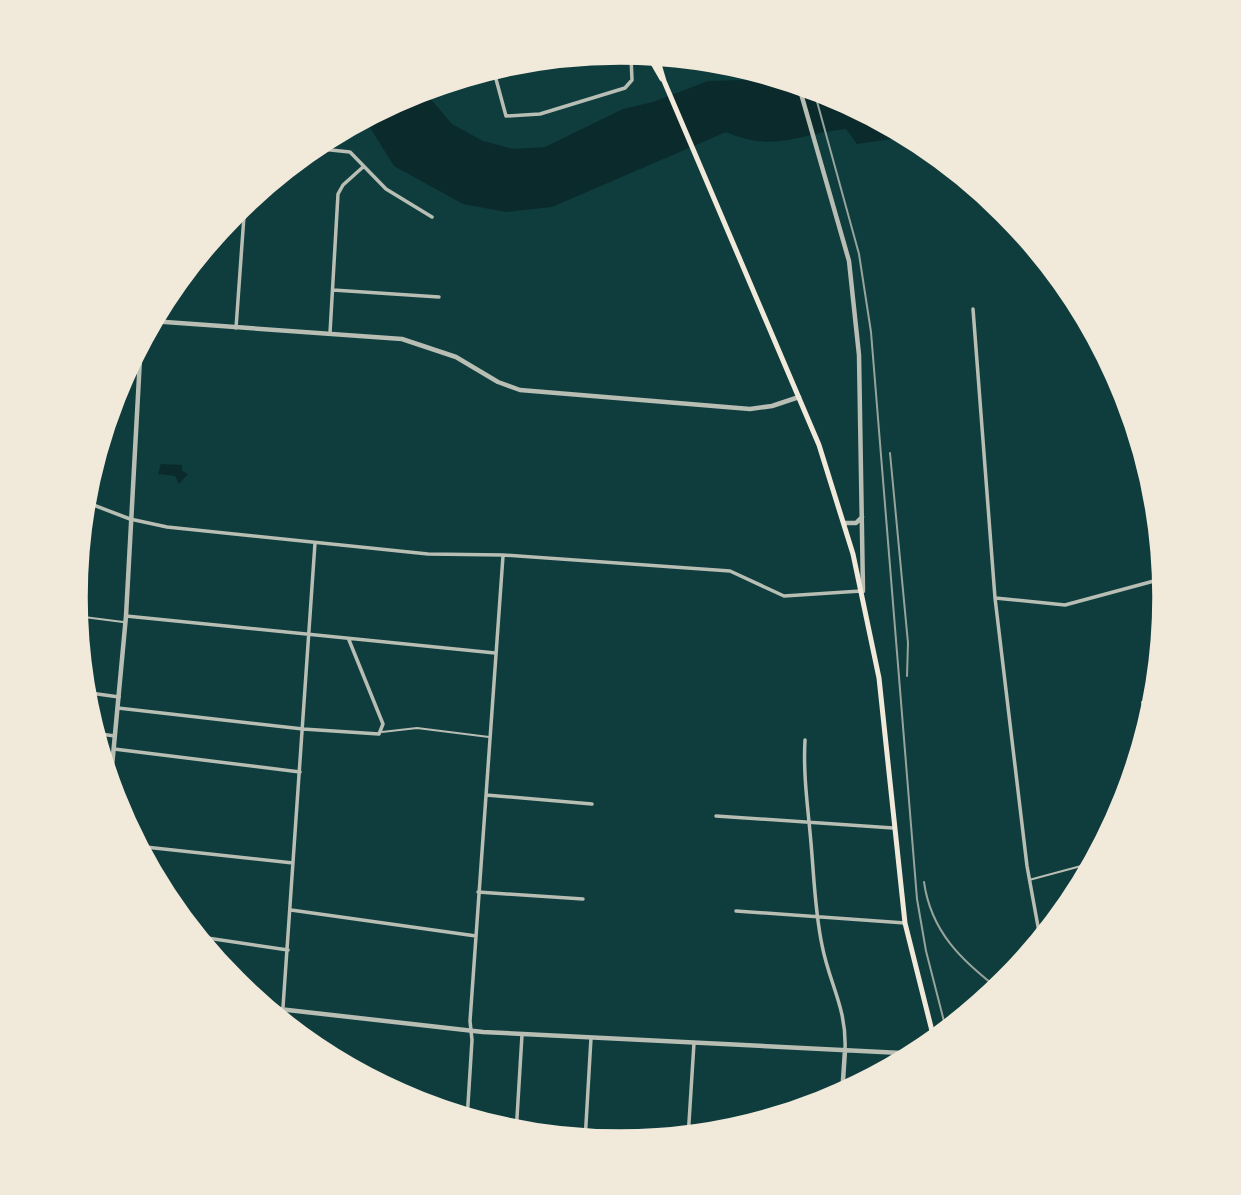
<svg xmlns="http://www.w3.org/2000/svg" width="1241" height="1195" font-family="Rubik,sans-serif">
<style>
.water{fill:#0a2a2b}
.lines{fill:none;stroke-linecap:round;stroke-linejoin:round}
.service{stroke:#b8beb3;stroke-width:2}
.minor{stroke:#b8beb3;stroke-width:3.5}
.tertiary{stroke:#b8beb3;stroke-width:4.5}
.primary{stroke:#f1e9da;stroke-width:5}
.rail{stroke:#97a49c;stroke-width:2}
.rim{fill:none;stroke:#f1e9da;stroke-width:3.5}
</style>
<rect width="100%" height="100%" fill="#0f3d3e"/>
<path class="water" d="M 745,80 L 791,85 C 816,76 886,123 911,136 L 857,144 L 846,129 C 797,134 775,153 726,132 L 552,207 L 506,212 L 463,204 L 394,166 L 364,118 L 422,89 L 452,124 L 483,141 L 513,149 L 545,147 L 623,109 L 653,102 L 708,81 Z
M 161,464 L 182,465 L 182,471 L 188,474 L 179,484 L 175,476 L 158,474 Z"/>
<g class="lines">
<path class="service" d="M 76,616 L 123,622
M 1142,702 L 1148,732
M 382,732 L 417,728 L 489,737
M 1029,880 L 1096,862"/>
<path class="minor" d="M 678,56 L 683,63 L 702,59
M 493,68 L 506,116 L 540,114 L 625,88 L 632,80 L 631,57 L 636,52
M 311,148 L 350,152 L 386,189 L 432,217
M 333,290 L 439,297
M 973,309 L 995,598 L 1027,866 L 1041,943
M 236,328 L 245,202
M 330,333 L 338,194 L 343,185 L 363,167
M 83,501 L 130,519 L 167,527 L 428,554 L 503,555 L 730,571 L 784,596 L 861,591
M 995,598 L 1065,605 L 1165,578
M 126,616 L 495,653
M 83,692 L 119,697
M 118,708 L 303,729 L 379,734 L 383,724 L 349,640
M 93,733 L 115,736
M 805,740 C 803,775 808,808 811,843 C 814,877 815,912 822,945 C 829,983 847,1008 845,1050
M 114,749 L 300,772
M 486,795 L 592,804
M 716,816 L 893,828
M 136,846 L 293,863
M 478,892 L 583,899
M 291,910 L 476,936
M 736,911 L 905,923
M 194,936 L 288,950
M 283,1007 L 315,543
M 468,1119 L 516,1123
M 467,1120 L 472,1040 L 470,1021 L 503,556
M 516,1134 L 522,1035
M 688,1138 L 694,1043
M 585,1141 L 591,1038"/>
<path class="tertiary" d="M 798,83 L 849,261 L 859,355 L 863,591
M 151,321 L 402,339 L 456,357 L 498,382 L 520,390 L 750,409 L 772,406 L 799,397
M 845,523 L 856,523 L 862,517
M 110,788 L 126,616 L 141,340
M 261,1007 L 483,1032 L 921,1054
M 842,1096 L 845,1050"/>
<path class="primary" d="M 647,53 L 662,79
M 656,54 L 664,81 L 819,445 L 853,554 L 879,678 L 905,923 L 935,1043"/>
<path class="rail" d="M 813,87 L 859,254 L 871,332 L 917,899 L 926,951 L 947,1033
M 890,453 L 908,643 L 907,676
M 924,882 C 931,932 962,961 1000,990"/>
</g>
<path d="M0 0H1241V1195H0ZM86 597a534 534 0 1 1 1068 0a534 534 0 1 1-1068 0Z" fill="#f1e9da" fill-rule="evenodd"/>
<path class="rim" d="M86 597a534 534 0 1 1 1068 0a534 534 0 1 1-1068 0Z"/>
</svg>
